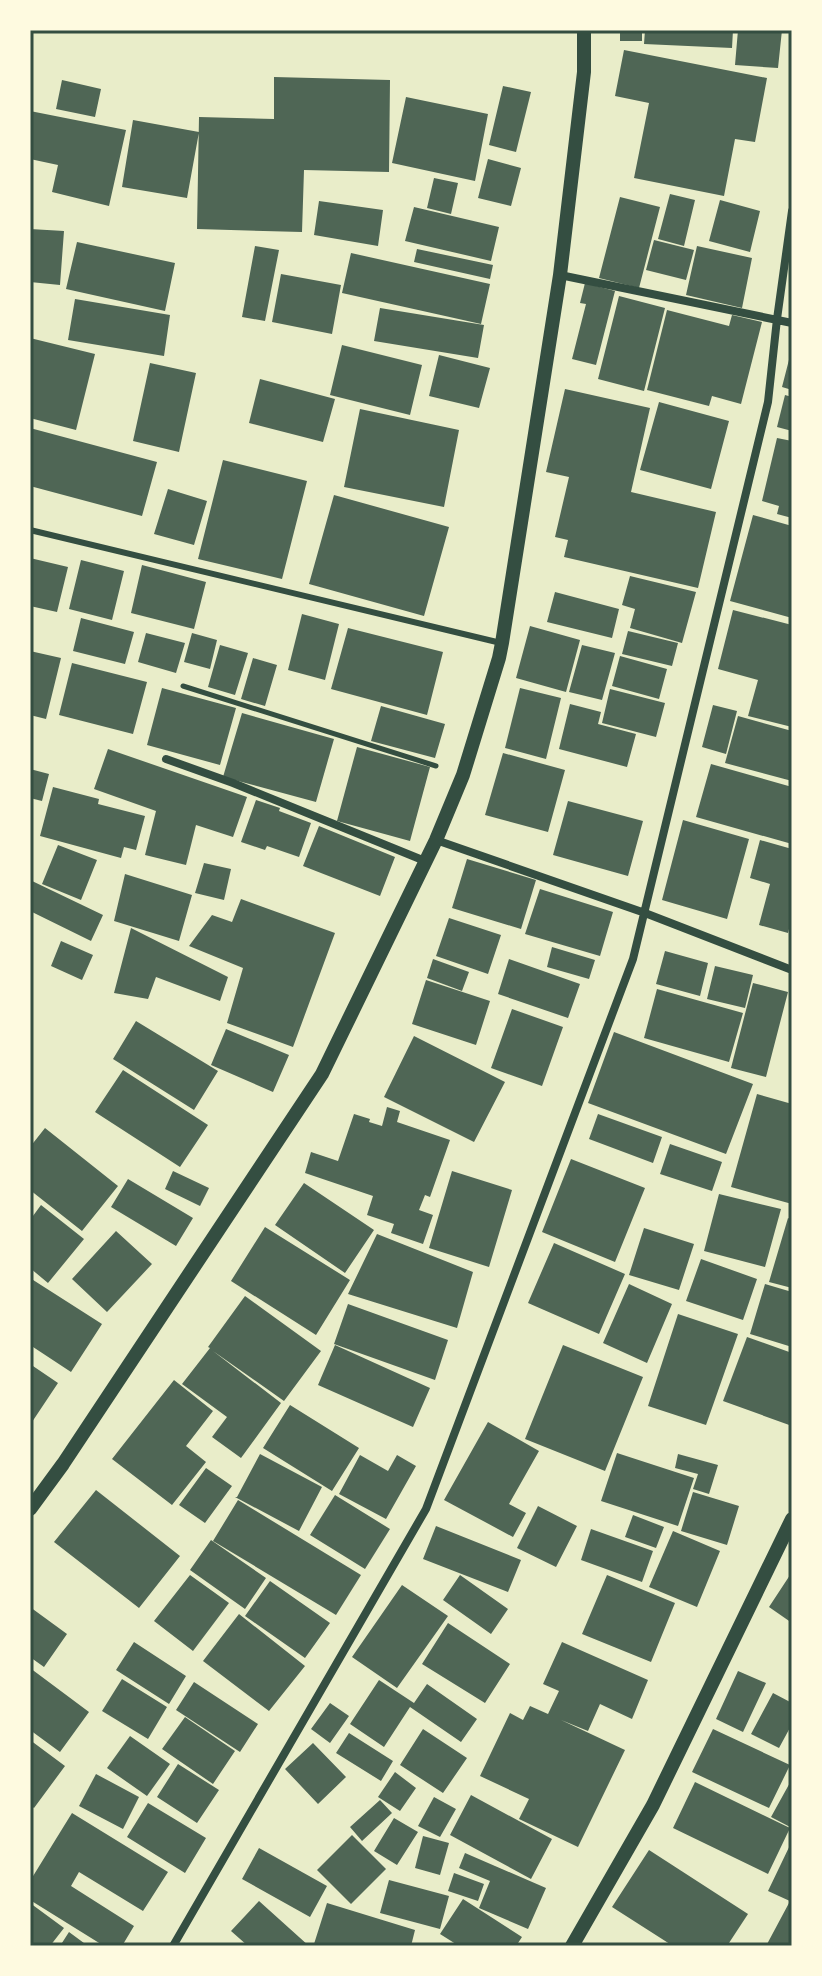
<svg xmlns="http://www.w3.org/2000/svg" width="822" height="1976" font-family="'Sofia Sans Condensed',sans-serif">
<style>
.building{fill:#4f6655}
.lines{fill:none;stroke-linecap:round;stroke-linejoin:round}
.path{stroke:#344e41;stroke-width:5}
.service{stroke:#344e41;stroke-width:6}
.minor{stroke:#344e41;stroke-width:8}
.tertiary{stroke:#344e41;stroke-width:14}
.neatline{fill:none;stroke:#344e41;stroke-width:3}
</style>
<rect width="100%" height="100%" fill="#e9edc9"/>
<path class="building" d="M 620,30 L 642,30 L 642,41 L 620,41 Z
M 645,30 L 733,30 L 732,48 L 644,44 Z
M 738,30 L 782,30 L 778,68 L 735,65 Z
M 624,50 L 767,78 L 755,142 L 735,139 L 724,196 L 634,178 L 649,103 L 615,96 Z
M 274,77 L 390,80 L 389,172 L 304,170 L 302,232 L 197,229 L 199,117 L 274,119 Z
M 62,80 L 101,89 L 95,117 L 56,109 Z
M 503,86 L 531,92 L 516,152 L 489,145 Z
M 406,97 L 488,114 L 475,181 L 392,163 Z
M 30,111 L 126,130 L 109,206 L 52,192 L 58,165 L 30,159 Z
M 133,120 L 199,132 L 187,198 L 122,187 Z
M 488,159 L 521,168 L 511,206 L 478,198 Z
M 434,178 L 458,183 L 451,214 L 427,208 Z
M 670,194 L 695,200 L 684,246 L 658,239 Z
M 620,197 L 660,207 L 639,288 L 599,278 Z
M 720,200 L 760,211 L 750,252 L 709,241 Z
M 319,201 L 383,210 L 378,246 L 314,235 Z
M 414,207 L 499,227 L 491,261 L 405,241 Z
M 30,229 L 64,231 L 60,285 L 30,282 Z
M 654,240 L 694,250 L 686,280 L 646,270 Z
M 77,242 L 175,263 L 165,311 L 66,289 Z
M 255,246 L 279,250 L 265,321 L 242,317 Z
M 697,246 L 752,258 L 742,308 L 686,295 Z
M 417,249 L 493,265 L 490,279 L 414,262 Z
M 351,253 L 490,284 L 481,324 L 342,293 Z
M 281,274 L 341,285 L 332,334 L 272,322 Z
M 585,283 L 615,291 L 596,365 L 572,359 L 586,304 L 580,303 Z
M 619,296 L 665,308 L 644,391 L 598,379 Z
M 75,299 L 170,315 L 164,356 L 68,340 Z
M 380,308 L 484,325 L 478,358 L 374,341 Z
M 667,310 L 729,326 L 732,315 L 762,322 L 741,404 L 712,396 L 709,406 L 647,390 Z
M 30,338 L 95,354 L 76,430 L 30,418 Z
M 342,345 L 422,365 L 410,415 L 330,395 Z
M 791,352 L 792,352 L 792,390 L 782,387 Z
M 439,355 L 490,368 L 479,408 L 429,396 Z
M 150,363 L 196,373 L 179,452 L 133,441 Z
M 260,379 L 335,399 L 323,442 L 249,423 Z
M 565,389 L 650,408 L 631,492 L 716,512 L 698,588 L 564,557 L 568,540 L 555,537 L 569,477 L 546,472 Z
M 785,395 L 792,397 L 792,431 L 777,427 Z
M 659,402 L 729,421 L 711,489 L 640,470 Z
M 360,409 L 459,430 L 444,507 L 344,487 Z
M 30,428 L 157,462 L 142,516 L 30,486 Z
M 777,438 L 792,441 L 792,518 L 777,514 L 779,506 L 762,501 Z
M 223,460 L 307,481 L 282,579 L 198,559 Z
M 168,489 L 207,501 L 194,545 L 154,534 Z
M 334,495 L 449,527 L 424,616 L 309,584 Z
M 753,515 L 792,526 L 792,618 L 730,601 Z
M 30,558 L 68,567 L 57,612 L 30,606 Z
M 81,560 L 124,571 L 112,620 L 69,609 Z
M 142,565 L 206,582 L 194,629 L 131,613 Z
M 630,576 L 696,592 L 682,643 L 630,628 L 635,609 L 622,605 Z
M 555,592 L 619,609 L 612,638 L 547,622 Z
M 733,610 L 792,625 L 792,727 L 748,716 L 758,680 L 718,669 Z
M 302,614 L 339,624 L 325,680 L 288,670 Z
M 81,618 L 134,632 L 125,664 L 73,651 Z
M 530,626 L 580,640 L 566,692 L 516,678 Z
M 348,628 L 443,652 L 427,715 L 331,689 Z
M 628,631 L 678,643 L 672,666 L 622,654 Z
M 146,633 L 185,643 L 176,673 L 138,662 Z
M 192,633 L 217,640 L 210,669 L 184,662 Z
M 220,645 L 248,653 L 235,695 L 208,687 Z
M 582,645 L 615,653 L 602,700 L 569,692 Z
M 30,651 L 61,658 L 46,719 L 30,715 Z
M 620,656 L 667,669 L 659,699 L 612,686 Z
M 253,658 L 277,665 L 265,706 L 241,699 Z
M 72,663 L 147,682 L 133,734 L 59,715 Z
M 162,688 L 236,708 L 220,765 L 147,745 Z
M 520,688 L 561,698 L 546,759 L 505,748 Z
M 610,689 L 665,703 L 656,737 L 602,723 Z
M 570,704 L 601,712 L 598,724 L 636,734 L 627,767 L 559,749 Z
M 713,705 L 737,711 L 726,754 L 702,747 Z
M 381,706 L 445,724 L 435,758 L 371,741 Z
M 242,713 L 334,739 L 316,802 L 223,777 Z
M 738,716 L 792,731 L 792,781 L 725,763 Z
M 357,747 L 430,767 L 410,841 L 337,821 Z
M 108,749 L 247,797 L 233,837 L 196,825 L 186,865 L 145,855 L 156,811 L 94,789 Z
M 503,753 L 565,770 L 548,832 L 485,815 Z
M 711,764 L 792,787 L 792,844 L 696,817 Z
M 30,769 L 49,774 L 42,801 L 30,798 Z
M 53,787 L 99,799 L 98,804 L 145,816 L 136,850 L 124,847 L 121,858 L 40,836 Z
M 256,800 L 280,808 L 279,811 L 311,823 L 299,857 L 267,846 L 265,850 L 241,842 Z
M 568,801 L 643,821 L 628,876 L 553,855 Z
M 683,820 L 749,839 L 727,919 L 662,900 Z
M 319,826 L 395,857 L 380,896 L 303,866 Z
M 760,840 L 792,849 L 792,917 L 788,933 L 759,925 L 770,884 L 750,878 Z
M 58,845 L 97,860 L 81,900 L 42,884 Z
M 467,859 L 536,880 L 521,929 L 452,908 Z
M 204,863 L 231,869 L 224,900 L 195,893 Z
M 125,874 L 192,895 L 179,941 L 114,921 Z
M 30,880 L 103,915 L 91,941 L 30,911 Z
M 540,889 L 613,912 L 600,956 L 525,934 Z
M 241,899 L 335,933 L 293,1047 L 227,1023 L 243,968 L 189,946 L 212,915 L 232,922 Z
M 449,918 L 501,935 L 488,974 L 436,956 Z
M 131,928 L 228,977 L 220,1001 L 156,977 L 148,999 L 114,993 Z
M 61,941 L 93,955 L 82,980 L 51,966 Z
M 552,947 L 595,960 L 589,979 L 547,967 Z
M 665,951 L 708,963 L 700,996 L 656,984 Z
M 433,959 L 469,972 L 462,991 L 427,978 Z
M 509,959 L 580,984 L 568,1018 L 498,994 Z
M 715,966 L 753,975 L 745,1008 L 707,999 Z
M 426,980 L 490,1001 L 476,1045 L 412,1024 Z
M 753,983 L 788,992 L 766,1077 L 731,1068 Z
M 657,989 L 743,1013 L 729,1062 L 644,1038 Z
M 512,1009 L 563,1027 L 542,1086 L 491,1068 Z
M 136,1021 L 218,1071 L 194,1110 L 113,1059 Z
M 226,1029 L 289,1055 L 273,1092 L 211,1065 Z
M 614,1032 L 753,1084 L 726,1154 L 588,1103 Z
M 414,1036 L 505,1082 L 474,1142 L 384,1097 Z
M 123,1070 L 208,1125 L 180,1167 L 95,1112 Z
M 757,1094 L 792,1104 L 792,1204 L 731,1187 Z
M 387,1107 L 400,1111 L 397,1122 L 450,1140 L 430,1197 L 425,1195 L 419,1210 L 433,1215 L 423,1244 L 391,1233 L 394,1224 L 367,1215 L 373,1196 L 305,1173 L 311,1152 L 338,1161 L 354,1114 L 370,1119 L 369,1122 L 382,1126 Z
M 598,1114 L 662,1137 L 653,1163 L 589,1139 Z
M 45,1128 L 118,1186 L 82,1231 L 30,1190 L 30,1147 Z
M 670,1144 L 722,1162 L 712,1191 L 660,1174 Z
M 571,1159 L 645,1188 L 615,1262 L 542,1232 Z
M 173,1171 L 209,1188 L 200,1206 L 165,1189 Z
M 452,1171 L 512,1190 L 489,1267 L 429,1248 Z
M 128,1179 L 193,1218 L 176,1246 L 111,1207 Z
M 304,1183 L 374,1230 L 345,1273 L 275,1225 Z
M 719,1194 L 781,1209 L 765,1267 L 704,1251 Z
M 41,1205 L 84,1239 L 48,1283 L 30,1268 L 30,1220 Z
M 788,1218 L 792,1220 L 792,1288 L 769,1282 Z
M 265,1227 L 350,1280 L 316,1335 L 231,1281 Z
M 644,1228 L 694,1244 L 679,1290 L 629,1275 Z
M 116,1231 L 152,1264 L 107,1312 L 72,1279 Z
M 377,1234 L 473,1272 L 457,1328 L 348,1294 Z
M 554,1243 L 625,1274 L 599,1334 L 528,1303 Z
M 701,1259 L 757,1279 L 743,1320 L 686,1301 Z
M 30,1278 L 102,1324 L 71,1372 L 30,1345 Z
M 629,1284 L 672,1304 L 647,1363 L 603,1343 Z
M 765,1284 L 792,1292 L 792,1347 L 750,1334 Z
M 245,1296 L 321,1351 L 284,1401 L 213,1351 L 281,1403 L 241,1458 L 212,1437 L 227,1417 L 182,1384 L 210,1348 L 208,1347 Z
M 348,1304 L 448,1340 L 435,1380 L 334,1344 Z
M 678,1314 L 738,1334 L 706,1425 L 648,1406 Z
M 747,1337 L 792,1353 L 792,1426 L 723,1401 Z
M 335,1345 L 430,1388 L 413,1427 L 318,1385 Z
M 563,1345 L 643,1377 L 605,1471 L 525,1439 Z
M 30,1364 L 58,1383 L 30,1425 Z
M 174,1380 L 213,1411 L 186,1446 L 206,1462 L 172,1505 L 112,1459 Z
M 290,1405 L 359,1448 L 332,1491 L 263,1448 Z
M 488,1422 L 539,1451 L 509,1504 L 526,1513 L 513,1537 L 444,1500 Z
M 617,1453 L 694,1478 L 678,1526 L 601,1501 Z
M 260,1454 L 322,1487 L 299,1531 L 235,1497 L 237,1497 Z
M 678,1454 L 718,1465 L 709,1494 L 693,1489 L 698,1474 L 675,1468 Z
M 360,1455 L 388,1471 L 397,1455 L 416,1466 L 386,1519 L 339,1494 Z
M 206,1468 L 232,1486 L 205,1523 L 179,1505 Z
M 96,1490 L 180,1556 L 139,1608 L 54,1542 Z
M 693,1492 L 739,1506 L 727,1545 L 681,1531 Z
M 335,1495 L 390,1529 L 365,1569 L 310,1535 Z
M 238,1500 L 361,1575 L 336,1615 L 213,1541 Z
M 538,1506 L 577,1526 L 556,1567 L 517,1548 Z
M 633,1515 L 664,1527 L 656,1548 L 625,1537 Z
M 436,1526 L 521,1560 L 508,1592 L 423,1559 Z
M 591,1529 L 653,1551 L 642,1582 L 581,1560 Z
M 673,1531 L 720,1551 L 697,1607 L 649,1587 Z
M 211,1540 L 266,1578 L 245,1609 L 190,1570 Z
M 792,1572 L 792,1623 L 769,1607 Z
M 190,1575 L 229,1603 L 193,1651 L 154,1621 Z
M 460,1575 L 508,1609 L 491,1634 L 443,1600 Z
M 607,1575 L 675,1603 L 651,1662 L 582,1634 Z
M 270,1581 L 330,1623 L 305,1658 L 245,1616 Z
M 402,1585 L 448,1616 L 397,1688 L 352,1657 Z
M 30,1607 L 67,1634 L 44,1667 L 30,1657 Z
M 239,1614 L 305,1666 L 269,1711 L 203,1661 Z
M 448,1623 L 510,1664 L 485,1703 L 422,1664 Z
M 134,1642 L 186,1676 L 169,1704 L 116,1670 Z
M 562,1642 L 648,1680 L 632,1719 L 600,1704 L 588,1731 L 561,1720 L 625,1750 L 578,1847 L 519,1819 L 529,1799 L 480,1776 L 510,1713 L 523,1720 L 530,1706 L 548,1714 L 559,1691 L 543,1684 Z
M 30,1668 L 89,1712 L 60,1752 L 30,1730 Z
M 738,1671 L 766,1683 L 743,1732 L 716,1719 Z
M 122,1679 L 167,1707 L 148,1739 L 102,1711 Z
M 379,1680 L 414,1703 L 427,1684 L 477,1719 L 461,1742 L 410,1707 L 384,1747 L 350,1724 Z
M 194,1682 L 258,1724 L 240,1752 L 176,1710 Z
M 773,1693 L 792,1703 L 792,1724 L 779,1748 L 751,1734 Z
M 330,1703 L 349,1716 L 330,1743 L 311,1729 Z
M 185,1717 L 235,1751 L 213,1784 L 162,1749 Z
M 423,1729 L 467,1758 L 443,1793 L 400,1765 Z
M 713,1729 L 790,1765 L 769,1808 L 692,1772 Z
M 349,1733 L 393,1761 L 381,1781 L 336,1753 Z
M 130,1736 L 170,1764 L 147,1796 L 107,1768 Z
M 30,1740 L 65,1766 L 34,1808 L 30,1805 Z
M 313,1743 L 346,1777 L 318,1804 L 285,1769 Z
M 178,1764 L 219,1790 L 197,1823 L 157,1797 Z
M 395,1772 L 416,1788 L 400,1811 L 378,1797 Z
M 96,1774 L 139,1797 L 123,1829 L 79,1806 Z
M 792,1779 L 792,1828 L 771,1817 Z
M 695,1782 L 790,1828 L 768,1874 L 673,1828 Z
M 471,1795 L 552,1839 L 531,1879 L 450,1835 Z
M 434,1797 L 456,1809 L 440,1837 L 418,1826 Z
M 380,1800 L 392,1813 L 362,1841 L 350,1827 Z
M 148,1803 L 206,1838 L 185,1873 L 127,1837 Z
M 72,1813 L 168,1872 L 143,1911 L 79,1872 L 71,1886 L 134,1926 L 122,1946 L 104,1946 L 30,1900 L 30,1881 Z
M 394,1818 L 418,1832 L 397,1865 L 374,1851 Z
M 352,1835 L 386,1869 L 351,1904 L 317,1870 Z
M 423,1836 L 449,1843 L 440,1875 L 415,1868 Z
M 792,1841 L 792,1902 L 768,1891 Z
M 259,1848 L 327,1886 L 310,1917 L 242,1879 Z
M 649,1850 L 748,1914 L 727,1946 L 673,1946 L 612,1907 Z
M 465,1853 L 546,1888 L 528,1929 L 479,1908 L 490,1881 L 459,1868 Z
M 454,1873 L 484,1884 L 478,1901 L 448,1891 Z
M 389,1880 L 449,1896 L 440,1929 L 380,1913 Z
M 463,1899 L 522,1937 L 516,1946 L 459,1946 L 440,1934 Z
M 259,1901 L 309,1946 L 248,1946 L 231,1931 Z
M 30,1903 L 64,1928 L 50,1946 L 30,1946 Z
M 327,1903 L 415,1930 L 411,1946 L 320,1946 L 314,1944 Z
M 789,1903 L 792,1904 L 792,1946 L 766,1946 Z
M 69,1932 L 88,1946 L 60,1946 Z"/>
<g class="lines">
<path class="path" d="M 183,686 L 436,766"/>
<path class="service" d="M 30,530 L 501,643"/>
<path class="minor" d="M 560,275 L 792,323
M 166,759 L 233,783 L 425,861
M 436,840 L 645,913 L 792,970
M 173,1946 L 426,1509 L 633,959 L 768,402 L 777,319 L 792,211"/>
<path class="tertiary" d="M 30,1509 L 63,1464 L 322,1074 L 436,840 L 463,775 L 499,658 L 502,643 L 560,275 L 584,72 L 584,30
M 572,1946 L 653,1805 L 792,1519"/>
</g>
<rect width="822" height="1976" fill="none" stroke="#fefae0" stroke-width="64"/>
<rect x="32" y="32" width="758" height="1912" class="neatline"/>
</svg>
